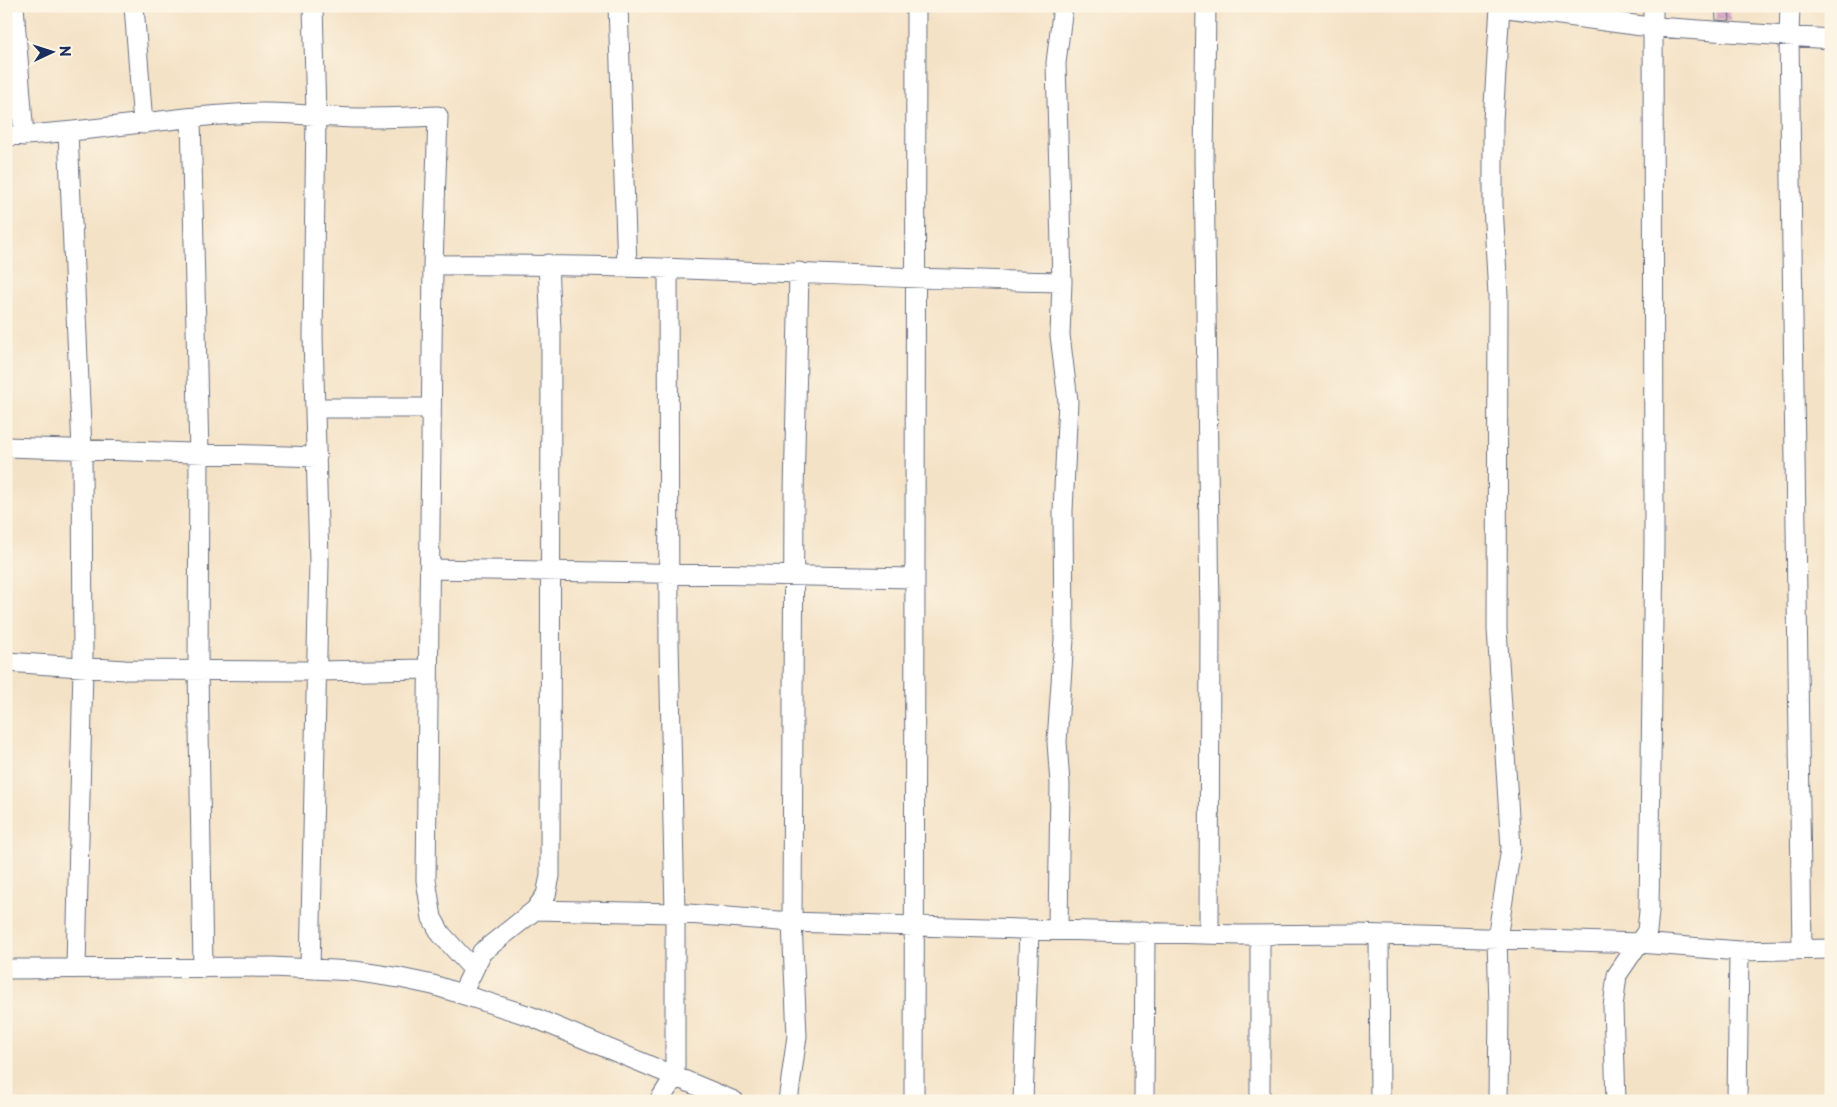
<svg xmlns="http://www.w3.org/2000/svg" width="1837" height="1107" font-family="'Playpen Sans',sans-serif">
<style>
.building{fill:url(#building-back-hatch)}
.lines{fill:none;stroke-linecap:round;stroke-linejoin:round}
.street-casing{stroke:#676e82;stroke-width:21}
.street{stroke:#fff;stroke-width:19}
</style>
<defs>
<pattern id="building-back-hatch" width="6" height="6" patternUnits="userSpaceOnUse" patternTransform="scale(1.25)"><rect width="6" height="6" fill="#d7a2c5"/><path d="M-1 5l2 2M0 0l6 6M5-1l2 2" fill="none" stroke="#ae84a3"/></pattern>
</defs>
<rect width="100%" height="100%" fill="#fcf5e5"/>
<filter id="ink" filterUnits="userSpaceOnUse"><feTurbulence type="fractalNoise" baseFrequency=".02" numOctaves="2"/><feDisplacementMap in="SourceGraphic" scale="10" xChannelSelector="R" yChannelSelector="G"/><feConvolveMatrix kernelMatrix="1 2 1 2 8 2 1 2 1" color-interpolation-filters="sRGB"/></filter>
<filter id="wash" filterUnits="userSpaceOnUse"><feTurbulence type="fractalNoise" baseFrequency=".0096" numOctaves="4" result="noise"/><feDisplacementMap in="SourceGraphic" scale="20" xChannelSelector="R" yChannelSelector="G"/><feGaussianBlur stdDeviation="1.12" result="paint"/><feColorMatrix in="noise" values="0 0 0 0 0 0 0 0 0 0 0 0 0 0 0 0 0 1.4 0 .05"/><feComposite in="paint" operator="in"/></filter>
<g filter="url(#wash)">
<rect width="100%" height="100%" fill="#f4e2c6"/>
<g id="blocks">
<path class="building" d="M 1715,6 L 1729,6 L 1730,21 L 1716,20 Z"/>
</g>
</g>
<g filter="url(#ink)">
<use href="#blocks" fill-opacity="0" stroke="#676e82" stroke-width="1"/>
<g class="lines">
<g class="street-casing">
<path id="street" d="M 14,6 L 24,136
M 134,6 L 143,124
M 618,6 L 627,267
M 1206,6 L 1204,159 L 1210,615 L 1209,934
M 1790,6 L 1789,36 L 1802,950
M 1500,7 L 1642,26 L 1831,39
M 191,118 L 199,454 L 198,669 L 203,968
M 68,133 L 82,449 L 83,667 L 76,968
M 6,136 C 91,133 175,115 260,113 C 294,112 328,118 362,118 C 388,118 413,117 438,116 L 433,265 L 426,880 L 432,918 L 441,934 L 473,969
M 433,265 C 643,263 852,278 1062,282
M 316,408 L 431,408
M 6,447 L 317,457
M 429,569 L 915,578
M 6,662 L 125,670 L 316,671 L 428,669
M 535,910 L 675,913 L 792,922 L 915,926 L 1240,935 L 1355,934 L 1640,943 L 1739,951 L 1831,949
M 1058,928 L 1060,784 L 1057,742 L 1064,639 L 1063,511 L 1068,401 L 1060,335 L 1062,282 L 1056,63 L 1063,6
M 1379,935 L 1380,1101
M 310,968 L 319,562 L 313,336 L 316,114 L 313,6
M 6,969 L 272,967 L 354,971 L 400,978 L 433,985 L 530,1016 L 734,1101
M 462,994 L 482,952 L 535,910 L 546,895 L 550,876 L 551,331 L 548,264
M 659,1101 L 675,1076 L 675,913 L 669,643 L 668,269
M 788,1101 L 797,1036 L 792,922 L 794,493 L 799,272
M 914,1101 L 916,6
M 1023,1101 L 1029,930
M 1144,1101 L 1145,931
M 1260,1101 L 1260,935
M 1498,1101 L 1499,1005 L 1497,939 L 1511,848 L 1497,629 L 1498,295 L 1493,205 L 1493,121 L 1500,6
M 1616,1101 L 1613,1007 L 1617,975 L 1647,931 L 1649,911 L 1654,543 L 1653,6
M 1737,1101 L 1739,951"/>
</g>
<use href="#street" class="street"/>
</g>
</g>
<rect width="1837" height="1107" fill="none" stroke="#fcf5e5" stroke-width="25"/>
<g transform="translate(52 52) rotate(86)" stroke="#fcf5e5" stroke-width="4" paint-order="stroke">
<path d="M0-4L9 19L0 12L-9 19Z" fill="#1b2f5e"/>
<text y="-8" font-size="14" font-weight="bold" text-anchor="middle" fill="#1b2f5e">N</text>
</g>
</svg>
